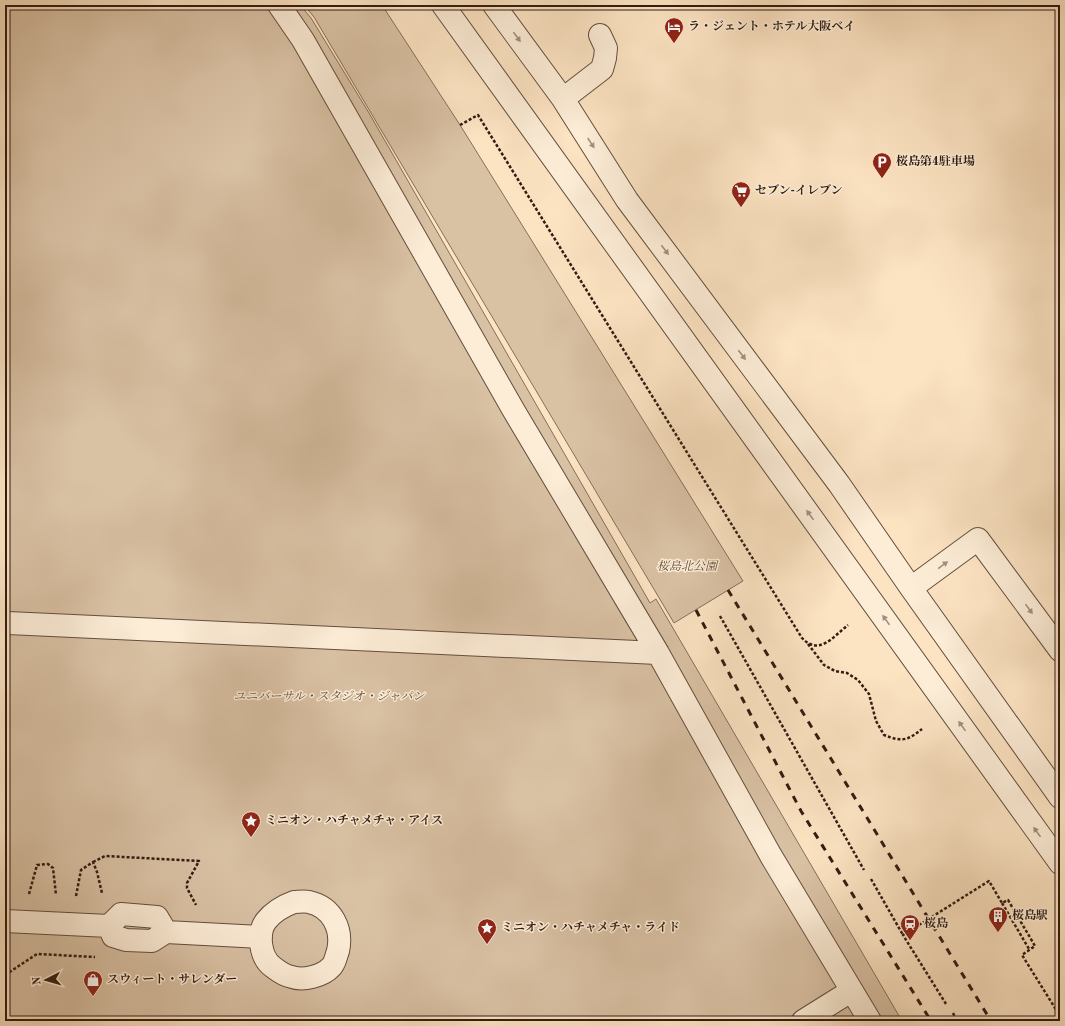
<svg xmlns="http://www.w3.org/2000/svg" width="1065" height="1026" font-family="'Old Standard TT','Noto Serif JP',serif">
<style>
.green{fill:#d9c1a4;stroke:#856e5b}
.lines{fill:none;stroke-linecap:round;stroke-linejoin:round}
.minor-casing{stroke:#644e3e;stroke-width:24}
.path{stroke:#311c12;stroke-width:2.5;stroke-dasharray:3 2;stroke-linecap:butt}
.minor{stroke:#fdedd7;stroke-width:22}
.rail{stroke:#311c12;stroke-width:3;stroke-dasharray:7 7;stroke-linecap:butt}
.oneway{fill:#a18f7e}
.labels{text-anchor:middle;dominant-baseline:central;stroke-width:3;stroke-linejoin:round;paint-order:stroke}
.poi-label{font-size:12px;font-weight:bold;fill:#311c12;stroke:#fdedd7;text-anchor:start}
.park-label{font-size:12px;font-style:italic;fill:#634e3e;stroke:#fdedd7}
</style>
<rect width="100%" height="100%" fill="#fce3c2"/>
<filter id="stains"><feTurbulence type="fractalNoise" baseFrequency=".005" numOctaves="4"/><feColorMatrix values="0 0 0 0 .2 0 0 0 0 .09 0 0 0 0 .02 0 0 0 .5 -.17"/></filter>
<radialGradient id="worn" r=".72"><stop offset=".6" stop-color="#630" stop-opacity="0"/><stop offset="1" stop-color="#630" stop-opacity=".3"/></radialGradient>
<path class="green" d="M 5,5 L 300,5 L 311,18 L 369,113 L 650,603 L 656,599 L 902,1021 L 5,1021 Z
M 304,5 L 382,5 L 460,125 L 743,581 L 674,623 L 314,17 Z"/>
<g class="lines">
<g class="minor-casing">
<path id="minor" d="M 279,5 L 303,40 L 514,411 L 658,653 L 771,856 L 870,1021
M 443,5 L 1060,863
M 494,5 L 563,99 L 627,200 L 839,484 L 911,588 L 1060,797
M 563,99 L 602,69 L 605,58 L 606,48 L 600,35
M 911,588 L 978,539 L 1060,650
M 5,624 L 8,623 L 658,653
M 294,902 C 298,902 304,901 309,902 C 332,907 343,929 338,951 C 336,956 335,964 331,967 C 323,976 303,981 292,977 C 286,976 278,971 273,967 C 260,958 257,933 266,921 C 273,912 283,906 294,902 Z
M 5,921 L 109,926
M 166,932 L 157,917 L 121,914 L 109,926 L 113,936 L 126,940 L 152,941 L 166,932 L 261,937
M 803,1021 L 851,991"/>
</g>
<path class="path" d="M 460,125 L 478,115 L 802,638 C 819,656 833,637 848,625
M 720,616 L 864,870
M 808,644 L 824,665 L 835,671 L 847,673 L 858,680 L 869,694 L 876,721 L 884,735 C 902,742 907,741 922,729
M 93,862 L 105,856 L 199,861 L 187,883 L 187,888 L 196,905
M 871,879 L 903,935
M 29,894 L 37,865 L 48,864 L 53,868 L 56,895
M 76,896 L 81,870 L 93,862 L 97,872 L 102,893
M 1002,903 L 1029,949
M 5,975 L 37,954 L 95,957
M 946,1004 L 903,935 L 989,881 L 1002,903 L 1008,900 L 1035,946 L 1022,955 L 1060,1016
M 953,1013 L 957,1021"/>
<use href="#minor" class="minor"/>
<path class="rail" d="M 728,590 L 991,1021
M 696,610 L 801,811 L 931,1021"/>
</g>
<defs><path id="oneway-solid" d="M-6-.8H1V-3.2L6.5 0L1 3.2V.8H-6Z"/></defs>
<g class="oneway">
<use href="#oneway-solid" transform="translate(517 37) rotate(54)"/>
<use href="#oneway-solid" transform="translate(591 143) rotate(57)"/>
<use href="#oneway-solid" transform="translate(665 250) rotate(53)"/>
<use href="#oneway-solid" transform="translate(742 355) rotate(53)"/>
<use href="#oneway-solid" transform="translate(810 515) rotate(-126)"/>
<use href="#oneway-solid" transform="translate(943 565) rotate(-36)"/>
<use href="#oneway-solid" transform="translate(1029 609) rotate(54)"/>
<use href="#oneway-solid" transform="translate(886 620) rotate(-126)"/>
<use href="#oneway-solid" transform="translate(962 726) rotate(-126)"/>
<use href="#oneway-solid" transform="translate(1037 832) rotate(-126)"/>
</g>
<defs>
<g id="hotel-pin" transform="scale(1)"><path d="M0 17L-7.5 6A9.5 9.5 0 1 1 7.5 6Z" fill="#8f2418" stroke="#fdedd7"/><path d="M-6-4.5h1.5V1H6V5H4.5V3h-9V5H-6ZM-4 0a1.8 1.8 0 1 1 3.6 0ZM.5 0V-2.5h3Q6-2.5 6 0Z" fill="#fff"/></g>
<g id="parking-pin" transform="scale(1)"><path d="M0 17L-7.5 6A9.5 9.5 0 1 1 7.5 6Z" fill="#8f2418" stroke="#fdedd7"/><path d="M-3.5-5.5H1a3.5 3.5 0 0 1 0 7H-1V5.5H-3.5ZM-1-3.4V-.6H.8a1.4 1.4 0 0 0 0-2.8Z" fill="#fff"/></g>
<g id="supermarket-pin" transform="scale(1)"><path d="M0 17L-7.5 6A9.5 9.5 0 1 1 7.5 6Z" fill="#8f2418" stroke="#fdedd7"/><path d="M-6-5.5h2.5l.6 2H6L4.5 2H-2.5L-4.4-4H-6ZM-1.5 3.2a1.3 1.3 0 1 0 .1 0ZM3 3.2a1.3 1.3 0 1 0 .1 0Z" fill="#fff"/></g>
<g id="sight-pin" transform="scale(1)"><path d="M0 17L-7.5 6A9.5 9.5 0 1 1 7.5 6Z" fill="#8f2418" stroke="#fdedd7"/><path d="M0-6L1.8-2.2L6-1.7L2.9 1.2L3.7 5.4L0 3.3L-3.7 5.4L-2.9 1.2L-6-1.7L-1.8-2.2Z" fill="#fff"/></g>
<g id="building-pin" transform="scale(1)"><path d="M0 17L-7.5 6A9.5 9.5 0 1 1 7.5 6Z" fill="#8f2418" stroke="#fdedd7"/><path d="M-4-6H4V6H1V3H-1V6H-4ZM-2.5-4.3h1.7v1.8h-1.7ZM.8-4.3h1.7v1.8H.8ZM-2.5-1h1.7V.8h-1.7ZM.8-1h1.7V.8H.8Z" fill="#fff"/></g>
<g id="station-pin" transform="scale(1)"><path d="M0 17L-7.5 6A9.5 9.5 0 1 1 7.5 6Z" fill="#8f2418" stroke="#fdedd7"/><path d="M-3-6H3Q5-6 5-4V2Q5 4 3 4L4.5 6H3L1.5 4h-3L-3 6H-4.5L-3 4Q-5 4-5 2V-4Q-5-6-3-6ZM-3.5-4v3h7v-3ZM-3.5 1v1.5H-2V1ZM2 1v1.5H3.5V1Z" fill="#fff"/></g>
<g id="shop-pin" transform="scale(1)"><path d="M0 17L-7.5 6A9.5 9.5 0 1 1 7.5 6Z" fill="#8f2418" stroke="#fdedd7"/><path d="M-5-2.5h2.3a2.7 3.5 0 0 1 5.4 0H5L5.5 6h-11ZM-1.5-2.5h3a1.5 2.3 0 0 0-3 0Z" fill="#fff"/></g>
</defs>
<g fill-rule="evenodd">
<use href="#hotel-pin" x="674" y="27"/>
<use href="#parking-pin" x="882" y="162"/>
<use href="#supermarket-pin" x="741" y="191"/>
<use href="#sight-pin" x="251" y="821"/>
<use href="#building-pin" x="998" y="916"/>
<use href="#station-pin" x="910" y="924"/>
<use href="#sight-pin" x="487" y="928"/>
<use href="#shop-pin" x="93" y="980"/>
</g>
<g class="labels">
<g class="poi-label">
<text x="688" y="27">ラ・ジェント・ホテル大阪ベイ</text>
<text x="896" y="162">桜島第4駐車場</text>
<text x="755" y="191">セブン-イレブン</text>
<text x="265" y="821">ミニオン・ハチャメチャ・アイス</text>
<text x="1012" y="916">桜島駅</text>
<text x="924" y="924">桜島</text>
<text x="501" y="928">ミニオン・ハチャメチャ・ライド</text>
<text x="107" y="980">スウィート・サレンダー</text>
</g>
<g class="park-label">
<text x="687" y="567">桜島北公園</text>
<text x="329" y="697">ユニバーサル・スタジオ・ジャパン</text>
</g>
</g>
<rect width="1065" height="1026" fill="none" stroke="#fce3c2" stroke-width="20"/>
<rect x="6" y="6" width="1053" height="1014" fill="none" stroke="#311c12" stroke-width="2"/>
<rect x="10" y="10" width="1045" height="1006" fill="none" stroke="#311c12"/>
<g transform="translate(46 980) rotate(264)" stroke="#fdedd7" stroke-width="3" paint-order="stroke">
<path d="M0-3L7 15L0 10L-7 15Z" fill="#311c12"/>
<text y="-6" font-size="11" font-weight="bold" text-anchor="middle" fill="#311c12">N</text>
</g>
<rect width="100%" height="100%" filter="url(#stains)"/>
<rect width="100%" height="100%" fill="url(#worn)"/>
</svg>
